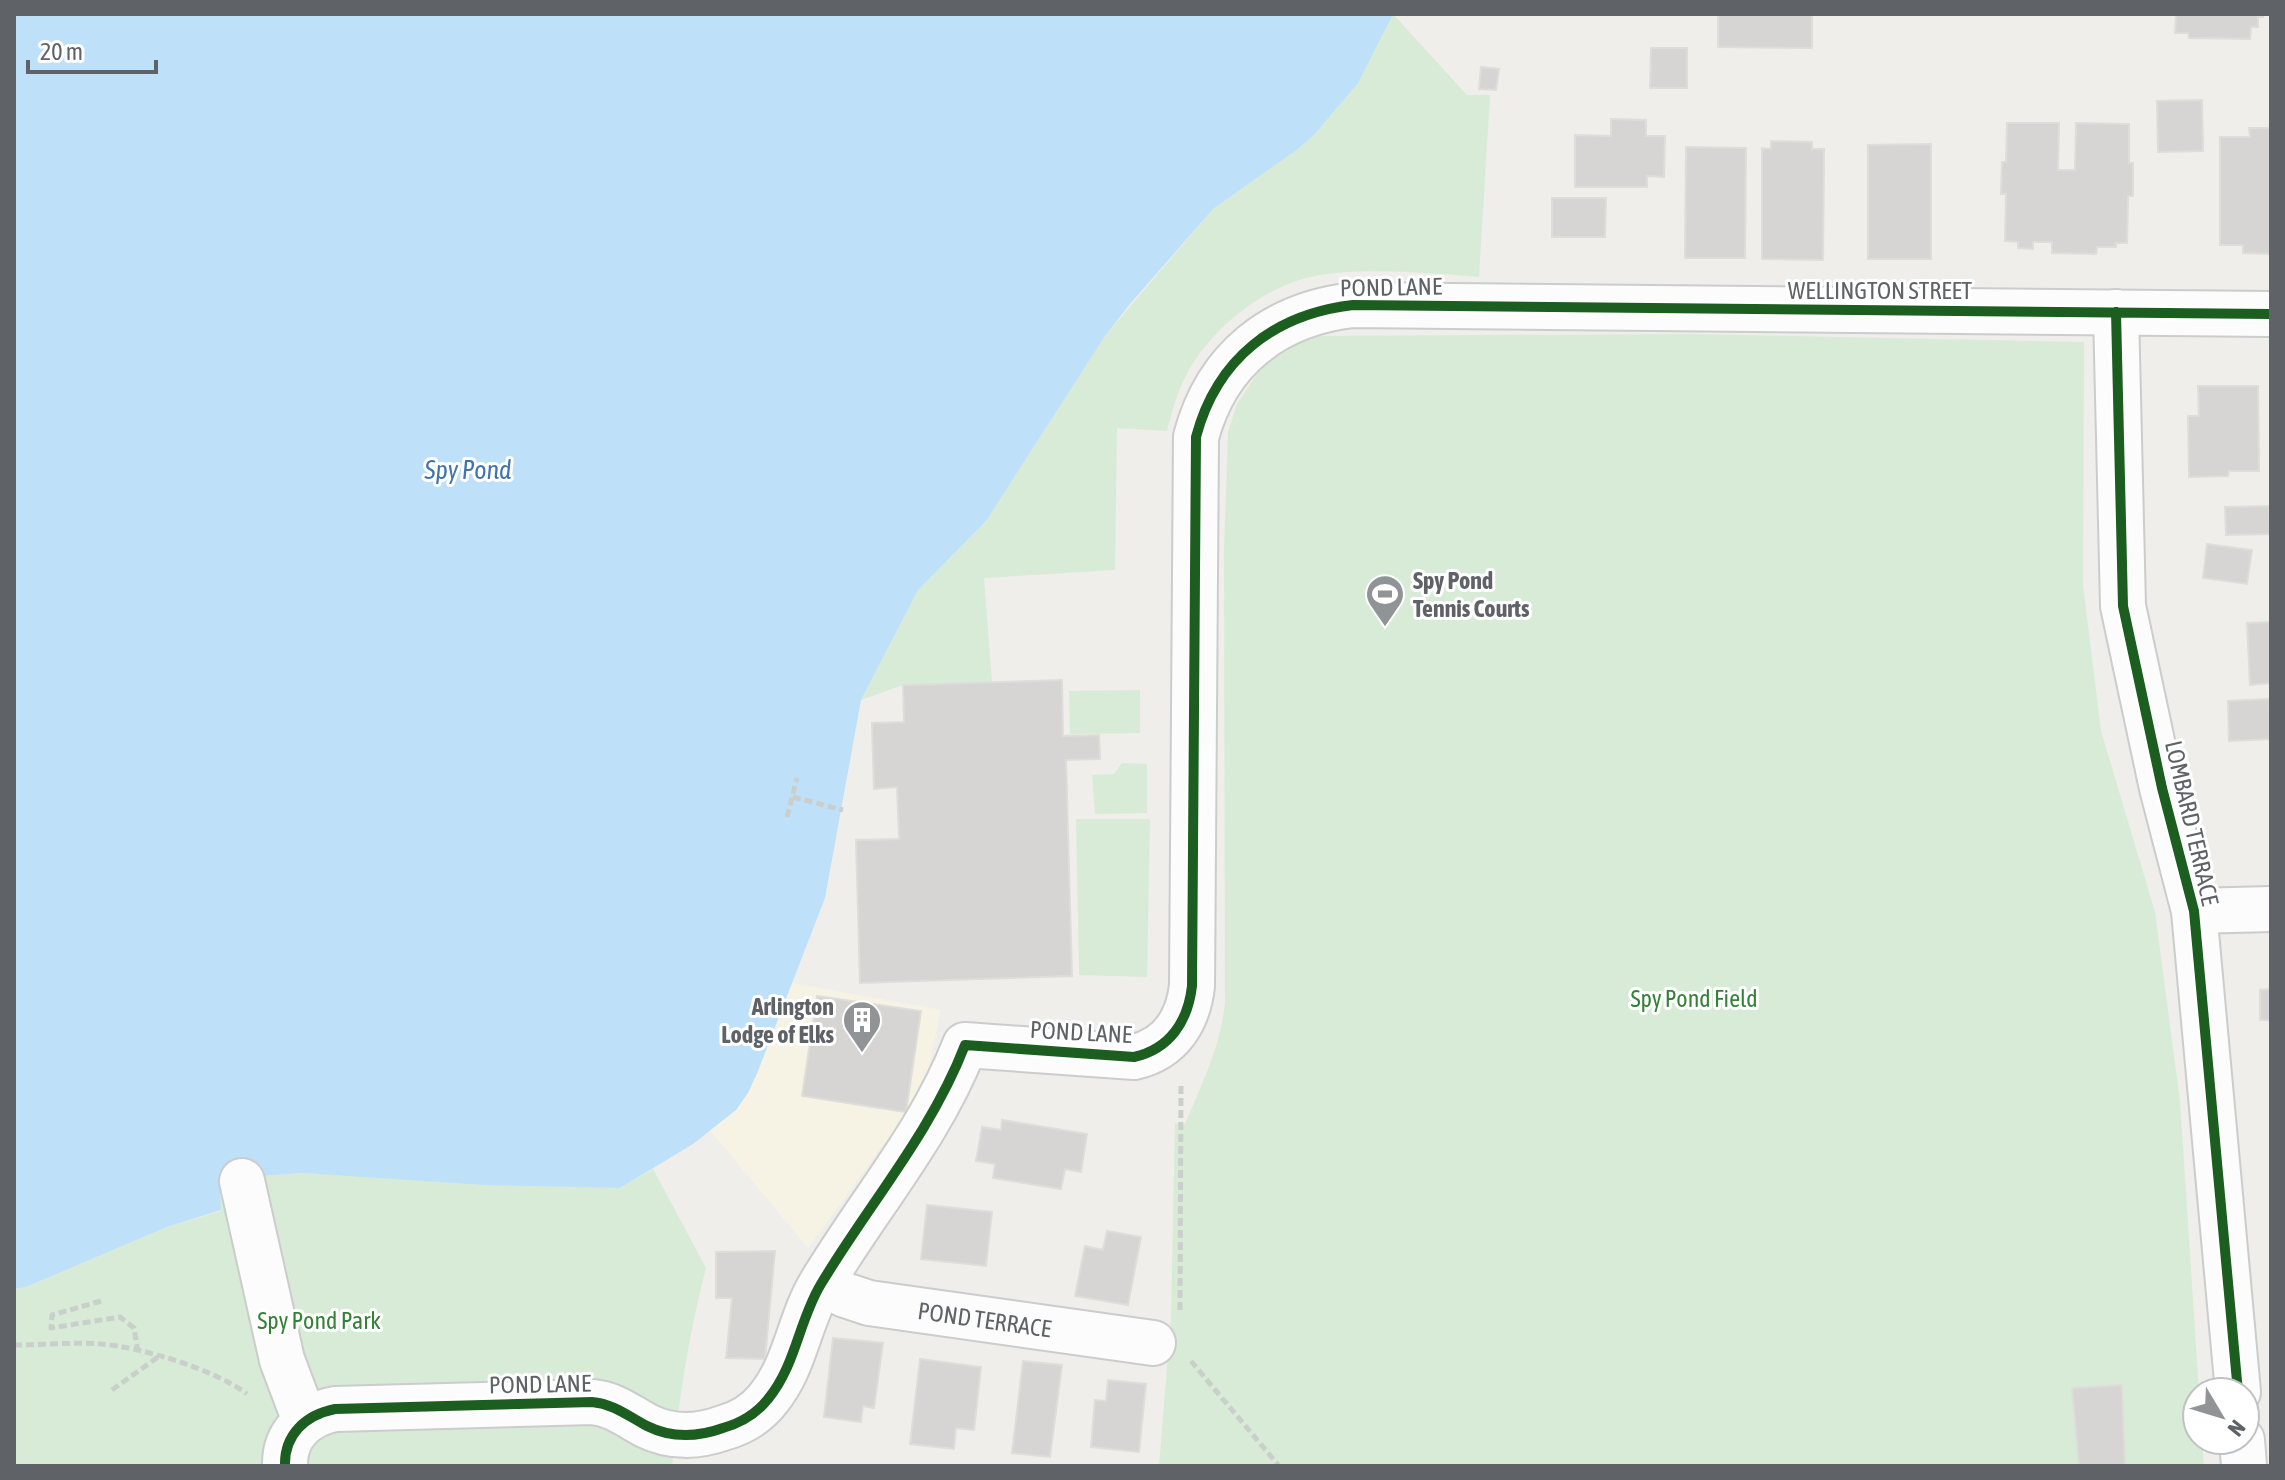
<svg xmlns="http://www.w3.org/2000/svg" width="2285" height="1480" font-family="'Asap Condensed',sans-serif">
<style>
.commercial{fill:#f7f3e4}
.green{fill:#d8ebd6}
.water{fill:#bfe0f9}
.building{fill:#d6d5d3;stroke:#deddd9;stroke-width:2}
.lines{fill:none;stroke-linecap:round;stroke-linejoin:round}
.minor-casing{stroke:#cbcccc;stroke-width:48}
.path{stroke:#cacfcc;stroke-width:5;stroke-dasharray:8 4;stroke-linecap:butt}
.minor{stroke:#fdfcfc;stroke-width:44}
.cycleway-casing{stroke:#fff;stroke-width:15}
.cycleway{stroke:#1b5e20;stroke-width:10}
.labels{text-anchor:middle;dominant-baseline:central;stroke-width:6;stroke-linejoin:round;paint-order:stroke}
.street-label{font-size:24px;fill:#5f6368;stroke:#fff}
.poi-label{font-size:24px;font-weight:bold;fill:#5f6368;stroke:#fff;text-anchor:start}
.park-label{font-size:24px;fill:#348238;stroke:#fff}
.water-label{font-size:26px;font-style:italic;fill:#4174aa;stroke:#fff}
</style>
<rect width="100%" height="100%" fill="#efeeea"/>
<path class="commercial" d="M 792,983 L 941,1010 L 924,1089 L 808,1248 L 710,1130 L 736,1110 L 758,1071 Z"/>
<path class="green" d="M 1393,14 L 1467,95 L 1490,95 L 1479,277 C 1430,273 1363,267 1315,276 C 1266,286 1220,322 1193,363 C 1180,383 1173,407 1167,431 L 1117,428 L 1115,570 L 984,578 L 992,682 L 903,685 L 861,700 L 918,590 L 986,521 L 1105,336 L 1213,209 L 1298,149 L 1314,135 L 1341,103 Z
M 1690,334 L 2084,342 L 2083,585 L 2101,731 L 2155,912 L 2180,1101 L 2199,1392 L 2197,1392 L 2197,1440 L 2202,1440 L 2204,1466 L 1159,1466 L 1171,1318 L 1175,1123 L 1185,1124 C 1202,1084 1221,1045 1225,1003 L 1224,551 L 1228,432 L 1237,404 L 1259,371 L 1290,343 L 1311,336 Z
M 1140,690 L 1140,733 L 1070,734 L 1069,691 Z
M 1122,763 L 1147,764 L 1147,813 L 1095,814 L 1092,775 L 1114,774 Z
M 1076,819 L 1150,819 L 1147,977 L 1079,975 Z
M 653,1169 L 706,1268 C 689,1333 679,1399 672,1466 L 14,1466 L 14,1289 L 26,1287 L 167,1227 L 221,1211 L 220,1187 L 262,1176 L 303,1173 L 620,1188 Z"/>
<path class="water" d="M 14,14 L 1393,14 L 1358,83 L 1314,135 L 1298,149 L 1213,209 L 1130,304 L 1105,336 L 986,521 L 918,590 L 861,700 L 825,898 L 758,1071 L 748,1093 L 736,1110 L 693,1144 L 620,1188 L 485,1185 L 303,1173 L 262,1176 L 220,1187 L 221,1210 L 167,1227 L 26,1287 L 14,1289 Z"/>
<path class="building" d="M 1718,14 L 1812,14 L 1812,48 L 1718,47 Z
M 2176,14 L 2263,14 L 2263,17 L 2258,17 L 2258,27 L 2251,27 L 2250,39 L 2189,38 L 2188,33 L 2175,33 Z
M 1651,48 L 1687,48 L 1687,88 L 1650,88 Z
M 1481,67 L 1499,69 L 1496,90 L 1479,89 Z
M 2202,100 L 2203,151 L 2158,152 L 2157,101 Z
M 1611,119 L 1646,120 L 1646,136 L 1665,136 L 1664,177 L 1647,176 L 1647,187 L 1575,187 L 1575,135 L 1611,136 Z
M 2007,123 L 2059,123 L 2058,170 L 2075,170 L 2076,123 L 2129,124 L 2129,163 L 2133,163 L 2133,196 L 2128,196 L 2127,243 L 2116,243 L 2116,247 L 2097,247 L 2096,254 L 2052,253 L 2052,242 L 2033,242 L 2033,249 L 2018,248 L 2018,242 L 2005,241 L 2006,194 L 2001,194 L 2002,162 L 2006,162 Z
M 2249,128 L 2271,128 L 2271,254 L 2243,253 L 2243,245 L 2220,245 L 2220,137 L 2250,137 Z
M 1771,141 L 1812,142 L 1812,149 L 1824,149 L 1823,260 L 1762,259 L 1762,148 L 1771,149 Z
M 1931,144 L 1931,259 L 1868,259 L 1868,145 Z
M 1686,147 L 1746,148 L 1745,258 L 1685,258 Z
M 1552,198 L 1606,198 L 1605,237 L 1552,237 Z
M 2198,386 L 2258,386 L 2259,471 L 2229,471 L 2228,476 L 2189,477 L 2188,416 L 2199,416 Z
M 2269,506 L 2270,534 L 2226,535 L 2225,507 Z
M 2207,544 L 2252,550 L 2247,584 L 2203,578 Z
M 2271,622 L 2271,683 L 2250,685 L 2247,623 Z
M 1062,680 L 1063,736 L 1099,735 L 1100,759 L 1066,760 L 1072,976 L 860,983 L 856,840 L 899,839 L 897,787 L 874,789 L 872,723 L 904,722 L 903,685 Z
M 2269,699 L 2271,739 L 2229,741 L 2228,701 Z
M 2271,989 L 2271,1020 L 2260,1020 L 2260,990 Z
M 817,996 L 921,1011 L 906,1112 L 802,1096 Z
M 1002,1120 L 1087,1134 L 1081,1172 L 1065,1169 L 1061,1189 L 993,1178 L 995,1164 L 976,1161 L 982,1127 L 1001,1130 Z
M 927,1205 L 992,1212 L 986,1266 L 921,1259 Z
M 1107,1231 L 1141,1237 L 1128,1305 L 1075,1296 L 1085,1246 L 1103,1250 Z
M 775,1251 L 765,1359 L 726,1358 L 732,1298 L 716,1298 L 716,1252 Z
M 833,1338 L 883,1343 L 874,1408 L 863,1406 L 861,1422 L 824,1417 Z
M 920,1359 L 981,1367 L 974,1430 L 956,1428 L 954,1449 L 910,1444 Z
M 1023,1361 L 1062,1365 L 1050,1457 L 1012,1453 Z
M 1108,1380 L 1146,1384 L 1139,1452 L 1091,1447 L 1095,1400 L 1106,1401 Z
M 2122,1385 L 2125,1466 L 2079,1466 L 2072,1388 Z"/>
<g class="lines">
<g class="minor-casing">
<g id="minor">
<path d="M 2116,312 L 2123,606 L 2162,788 L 2194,911 L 2238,1392"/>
<path d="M 2194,911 L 2271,909"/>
<path d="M 242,1181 L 282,1360 L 305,1421"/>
<path id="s1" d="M 822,1283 L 845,1295 L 869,1303 L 1153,1343"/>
<path d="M 2242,1440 L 2244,1466"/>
<path d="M 285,1466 C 284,1435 305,1415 335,1409 L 592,1402 C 614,1404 628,1416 647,1426 C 671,1438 698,1437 723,1428 C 741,1423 757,1413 768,1399 C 796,1365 799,1320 821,1284 C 869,1204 931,1133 965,1045 L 1134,1057 C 1170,1049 1188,1021 1192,986 L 1196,437 C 1217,358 1275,314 1353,305 L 2271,314"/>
</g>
</g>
<path class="path" d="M 793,797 L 843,810
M 787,817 L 797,778
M 101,1301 L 52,1315 L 51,1328 L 120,1317 L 134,1328 L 138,1352
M 1180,1310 L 1181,1084
M 14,1345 C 43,1345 73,1342 101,1344 C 141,1347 216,1370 247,1394
M 1191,1361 L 1279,1466
M 112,1390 L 158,1357"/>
<use href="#minor" class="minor"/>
<g class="cycleway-casing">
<path id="cycleway" d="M 2116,312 L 2123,606 L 2162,788 L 2194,911 L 2238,1392
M 285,1466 C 284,1435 305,1415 335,1409 L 592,1402 C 614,1404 628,1416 647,1426 C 671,1438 698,1437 723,1428 C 741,1423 757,1413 768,1399 C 796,1365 799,1320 821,1284 C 869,1204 931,1133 965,1045 L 1134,1057 C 1170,1049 1188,1021 1192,986 L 1196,437 C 1217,358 1275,314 1353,305 L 2271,314"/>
</g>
<use href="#cycleway" class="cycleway"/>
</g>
<defs>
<g id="stadium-pin" transform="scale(2)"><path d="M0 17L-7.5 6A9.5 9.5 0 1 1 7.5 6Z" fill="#919496" stroke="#fff"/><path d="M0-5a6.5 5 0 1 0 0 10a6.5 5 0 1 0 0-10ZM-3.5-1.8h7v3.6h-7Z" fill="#fff"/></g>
<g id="building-pin" transform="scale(2)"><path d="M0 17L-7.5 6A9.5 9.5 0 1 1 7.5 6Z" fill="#919496" stroke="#fff"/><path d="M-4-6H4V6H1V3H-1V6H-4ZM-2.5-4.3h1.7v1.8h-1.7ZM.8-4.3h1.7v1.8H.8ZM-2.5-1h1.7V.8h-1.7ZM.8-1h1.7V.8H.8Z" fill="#fff"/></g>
</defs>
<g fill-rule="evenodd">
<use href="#stadium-pin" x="1385" y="594"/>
<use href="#building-pin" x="862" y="1020"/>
</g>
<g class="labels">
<g class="street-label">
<text transform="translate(1391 287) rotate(-1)">POND LANE</text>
<text x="1880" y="290">WELLINGTON STREET</text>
<text transform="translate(2192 823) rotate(77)">LOMBARD TERRACE</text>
<text transform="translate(1081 1032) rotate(3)">POND LANE</text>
<text stroke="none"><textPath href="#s1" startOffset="168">POND TERRACE</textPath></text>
<text transform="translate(540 1384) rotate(-1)">POND LANE</text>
</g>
<g class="poi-label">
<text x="1413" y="580">Spy Pond<tspan x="1413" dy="28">Tennis Courts</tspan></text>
<text x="834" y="1006" text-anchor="end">Arlington<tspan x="834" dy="28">Lodge of Elks</tspan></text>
</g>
<g class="park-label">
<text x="1694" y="998">Spy Pond Field</text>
<text x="319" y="1320">Spy Pond Park</text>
</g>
<g class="water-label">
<text x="468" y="470">Spy Pond</text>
</g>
</g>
<rect width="2285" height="1480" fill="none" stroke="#5f6368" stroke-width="32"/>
<g transform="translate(2221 1416) rotate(128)"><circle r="38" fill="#ffffff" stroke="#bfc1c3" stroke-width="2"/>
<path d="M0-6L14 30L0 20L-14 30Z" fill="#919496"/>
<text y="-12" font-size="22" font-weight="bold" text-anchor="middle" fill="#5f6368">N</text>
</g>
<path d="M28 60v12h128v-12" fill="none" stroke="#5f6368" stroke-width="4"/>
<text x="40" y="60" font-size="24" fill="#5f6368" stroke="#ffffff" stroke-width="6" paint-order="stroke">20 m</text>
</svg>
